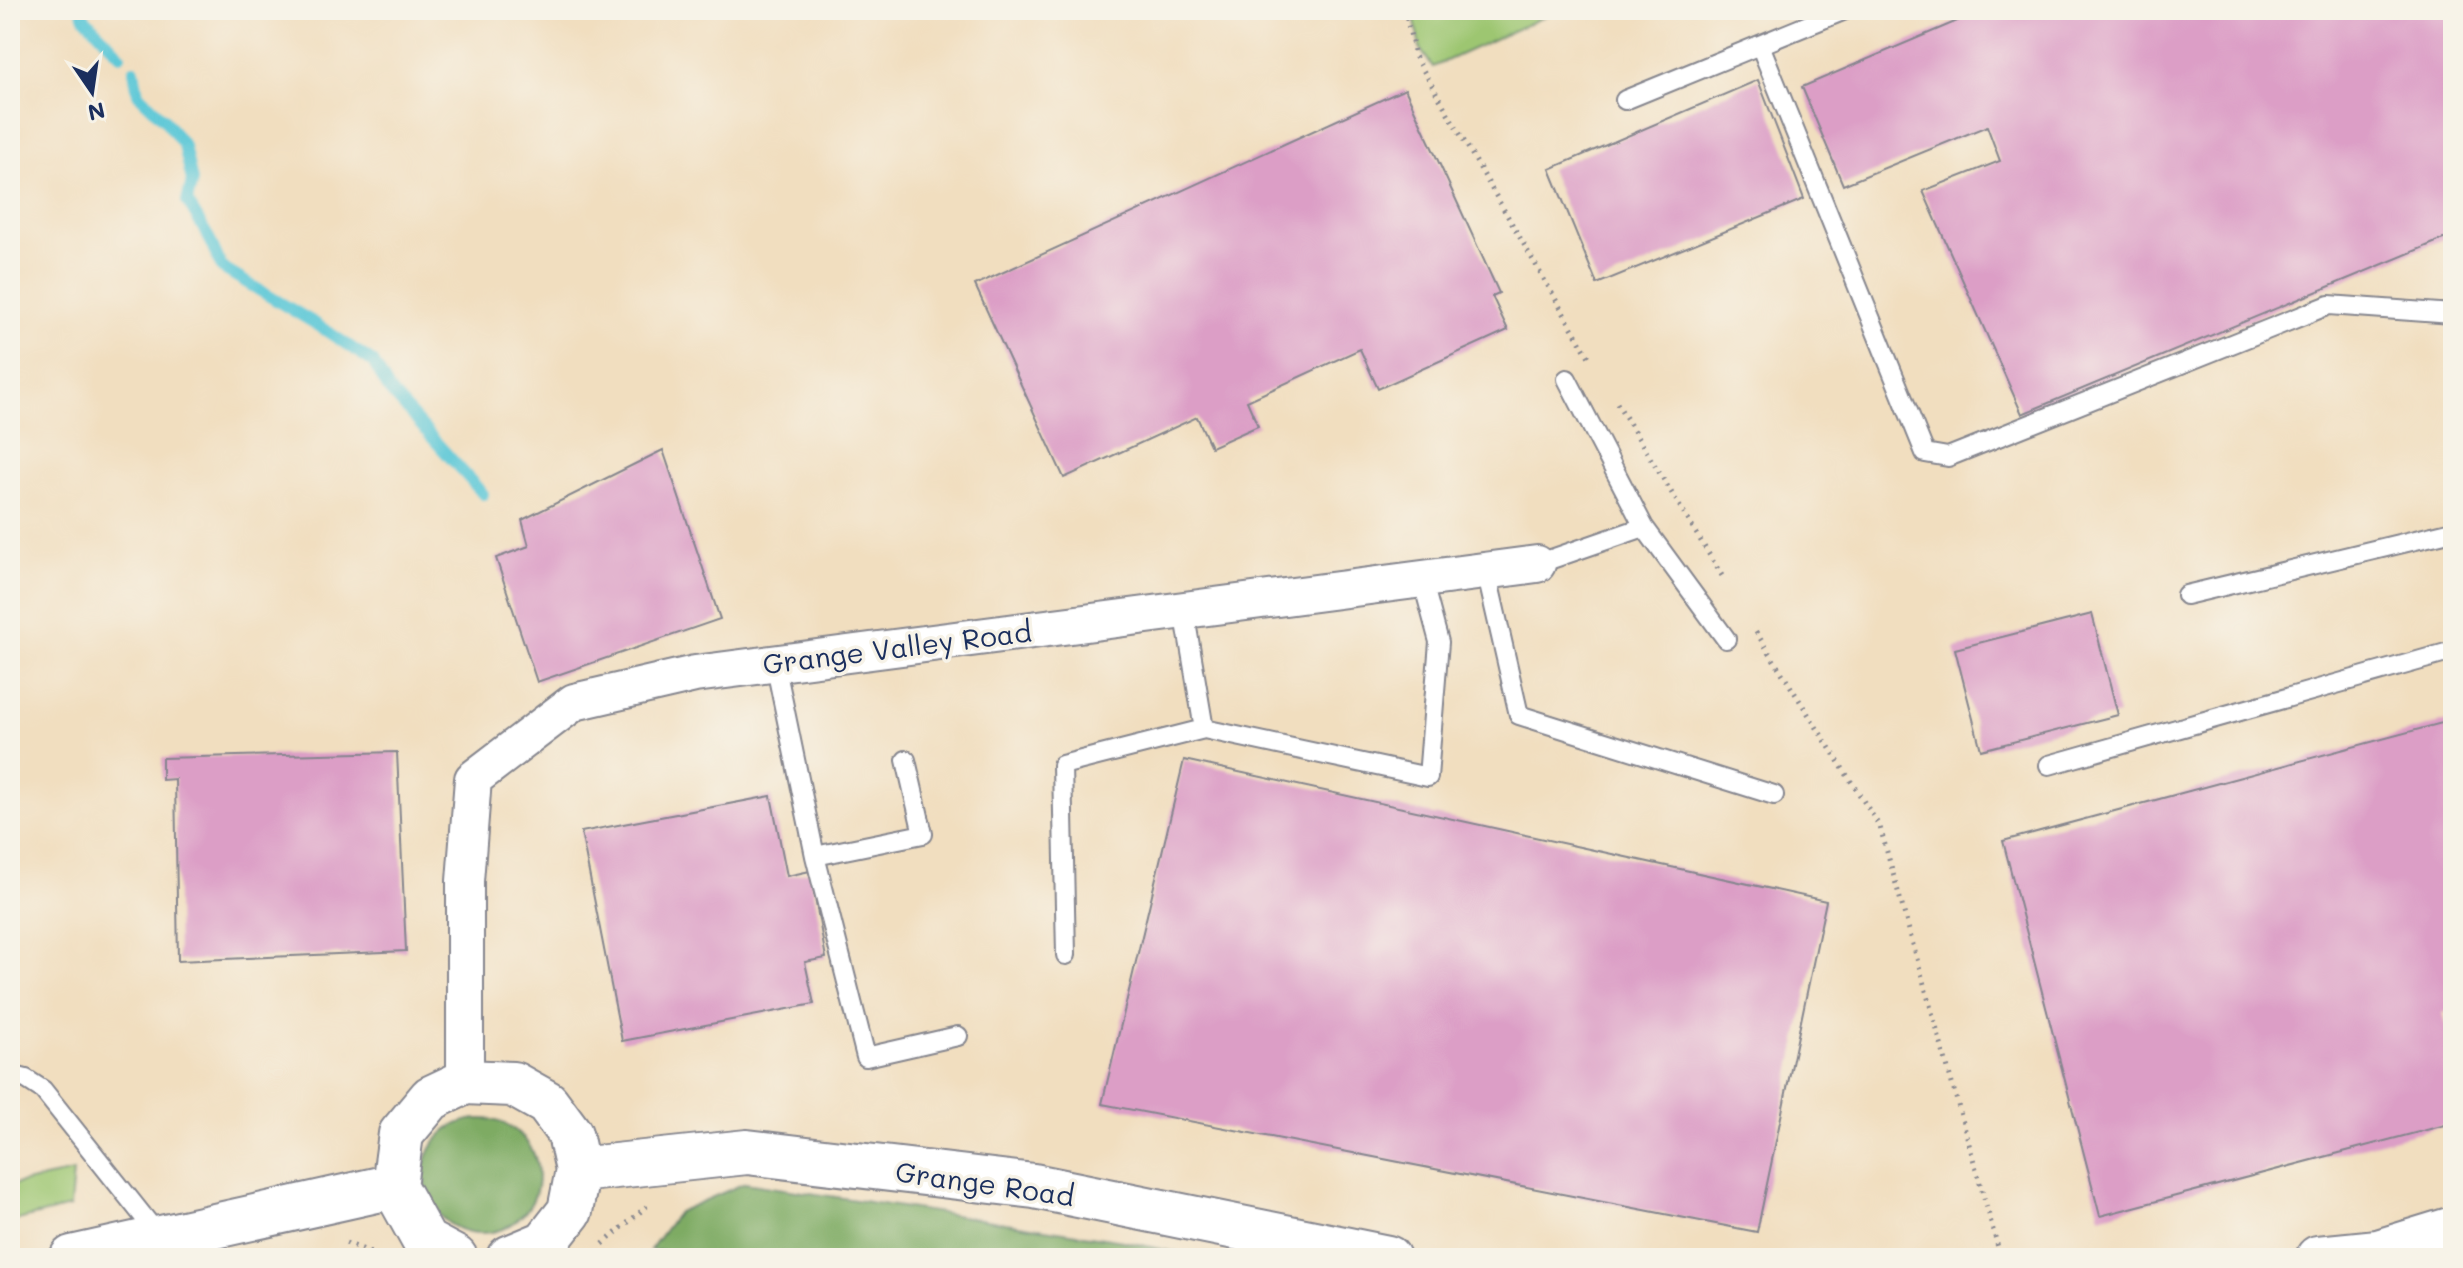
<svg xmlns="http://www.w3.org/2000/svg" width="2463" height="1268" font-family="Mali,sans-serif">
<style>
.green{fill:#9dc671;stroke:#5c7a68;stroke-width:2}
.forest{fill:#7eab63;stroke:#4c6d60;stroke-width:2}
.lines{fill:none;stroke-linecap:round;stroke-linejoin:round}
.stream{stroke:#5dc8d7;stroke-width:12}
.building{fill:#dc9ec6}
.lane-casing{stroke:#86868e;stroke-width:22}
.street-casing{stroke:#86868e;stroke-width:40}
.secondary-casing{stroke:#86868e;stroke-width:48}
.path{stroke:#86868e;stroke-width:5;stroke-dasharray:2 6;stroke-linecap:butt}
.lane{stroke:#fff;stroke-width:18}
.street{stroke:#fff;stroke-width:36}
.secondary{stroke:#fff;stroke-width:44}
.labels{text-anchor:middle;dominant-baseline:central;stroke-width:7;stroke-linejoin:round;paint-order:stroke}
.street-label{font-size:28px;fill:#1b2f5e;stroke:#f7f3e8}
</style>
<rect width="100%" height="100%" fill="#f7f3e8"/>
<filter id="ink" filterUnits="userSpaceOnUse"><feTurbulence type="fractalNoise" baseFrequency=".0125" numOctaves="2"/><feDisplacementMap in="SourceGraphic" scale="16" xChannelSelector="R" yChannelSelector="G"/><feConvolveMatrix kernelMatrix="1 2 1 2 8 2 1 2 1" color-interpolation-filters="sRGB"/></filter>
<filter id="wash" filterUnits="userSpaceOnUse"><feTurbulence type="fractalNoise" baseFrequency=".006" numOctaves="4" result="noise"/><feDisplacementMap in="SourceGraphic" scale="32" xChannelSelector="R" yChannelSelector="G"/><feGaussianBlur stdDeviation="1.8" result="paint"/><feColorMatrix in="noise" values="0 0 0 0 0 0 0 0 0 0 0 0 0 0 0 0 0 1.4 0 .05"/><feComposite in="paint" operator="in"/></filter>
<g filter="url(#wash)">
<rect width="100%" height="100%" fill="#f1debf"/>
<path class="green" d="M 1413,10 L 1559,10 L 1433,67 L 1420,49 Z
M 73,1172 L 70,1207 L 10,1222 L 10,1185 Z"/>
<path class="forest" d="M424 1176a57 57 0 1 1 114 0a57 57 0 1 1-114 0Z
M 745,1183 L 1123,1241 L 1202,1258 L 706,1258 L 650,1250 L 678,1212 Z"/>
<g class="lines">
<path class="stream" d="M 82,10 L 85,18 L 120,55
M 134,70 L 138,94 L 164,119 L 184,146 L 192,181 L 187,201 L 209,238 L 222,268 L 316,324 L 373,362 L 389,390 L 483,494"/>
</g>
<g id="blocks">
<path class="building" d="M 1983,10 L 2453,10 L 2453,235 L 2022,414 L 1923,191 L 2000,161 L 1987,126 L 1843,185 L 1802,87 Z
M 1758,80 L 1804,199 L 1597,284 L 1550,169 Z
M 1405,89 L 1499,293 L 1492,296 L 1508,330 L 1378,389 L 1360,349 L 1247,401 L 1258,426 L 1211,447 L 1197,417 L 1064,478 L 975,285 Z
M 663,450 L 720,619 L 537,682 L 496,558 L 529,546 L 522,520 Z
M 2092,614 L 2118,715 L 1981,750 L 1955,649 Z
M 2453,720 L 2453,1010 L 2443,1013 L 2453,1046 L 2453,1123 L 2100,1216 L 2003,841 Z
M 397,752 L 406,951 L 178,961 L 175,779 L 162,780 L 162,758 Z
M 1184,760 L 1826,901 L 1757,1232 L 1102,1104 Z
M 771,796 L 787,876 L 810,871 L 826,958 L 805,962 L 814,1004 L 622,1041 L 581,832 Z"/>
</g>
</g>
<g filter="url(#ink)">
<use href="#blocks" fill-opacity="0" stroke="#86868e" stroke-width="2"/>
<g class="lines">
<g class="lane-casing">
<path id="lane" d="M 1760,45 L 1925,453 L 1948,457 L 2329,305 L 2453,314
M 1625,100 L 1845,10
M 1567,379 L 1644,527
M 1537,564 L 1644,527 L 1726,639
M 1486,571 L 1519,715 L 1774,795
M 2186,595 L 2453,531
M 775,663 L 815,856 L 866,1057 L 958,1036
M 1204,729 L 1428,777 L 1439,642 L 1422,579
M 2049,765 L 2453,651
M 815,856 L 923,834 L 906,760
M 1066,955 L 1062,765 L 1204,729 L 1184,610
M 10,1075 L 26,1079 L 43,1090 L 159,1236"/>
</g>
<g class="street-casing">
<path id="street" d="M 465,1082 L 465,881 L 473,779 L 574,702 L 695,674 L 1537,564"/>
</g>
<g class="secondary-casing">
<path id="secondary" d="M 578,1170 L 747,1152 L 1034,1186 L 1388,1258
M 72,1258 L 394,1186
M 455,1258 L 425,1242 L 394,1186 L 401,1134 L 431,1098 L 465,1082 L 513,1084 L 547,1103 L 570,1134 L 578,1170 L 570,1211 L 545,1243 L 509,1258
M 2318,1258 L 2378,1252 L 2453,1229"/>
</g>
<path class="path" d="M 1405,10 L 1415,56 L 1589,357
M 1617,403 L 1724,579
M 1756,632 L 1880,827 L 2001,1258
M 346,1243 L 381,1256
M 603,1244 L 647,1206"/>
<use href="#lane" class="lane"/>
<use href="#street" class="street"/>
<use href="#secondary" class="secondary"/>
</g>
</g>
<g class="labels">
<g class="street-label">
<text transform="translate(897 647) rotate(-7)">Grange Valley Road</text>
<text transform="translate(985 1183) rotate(8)">Grange Road</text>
</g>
</g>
<rect width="2463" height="1268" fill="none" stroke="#f7f3e8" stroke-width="40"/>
<g transform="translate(92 92) rotate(167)" stroke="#f7f3e8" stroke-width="6" paint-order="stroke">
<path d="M0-6L14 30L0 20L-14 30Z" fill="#1b2f5e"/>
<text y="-12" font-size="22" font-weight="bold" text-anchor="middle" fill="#1b2f5e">N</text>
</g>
</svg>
